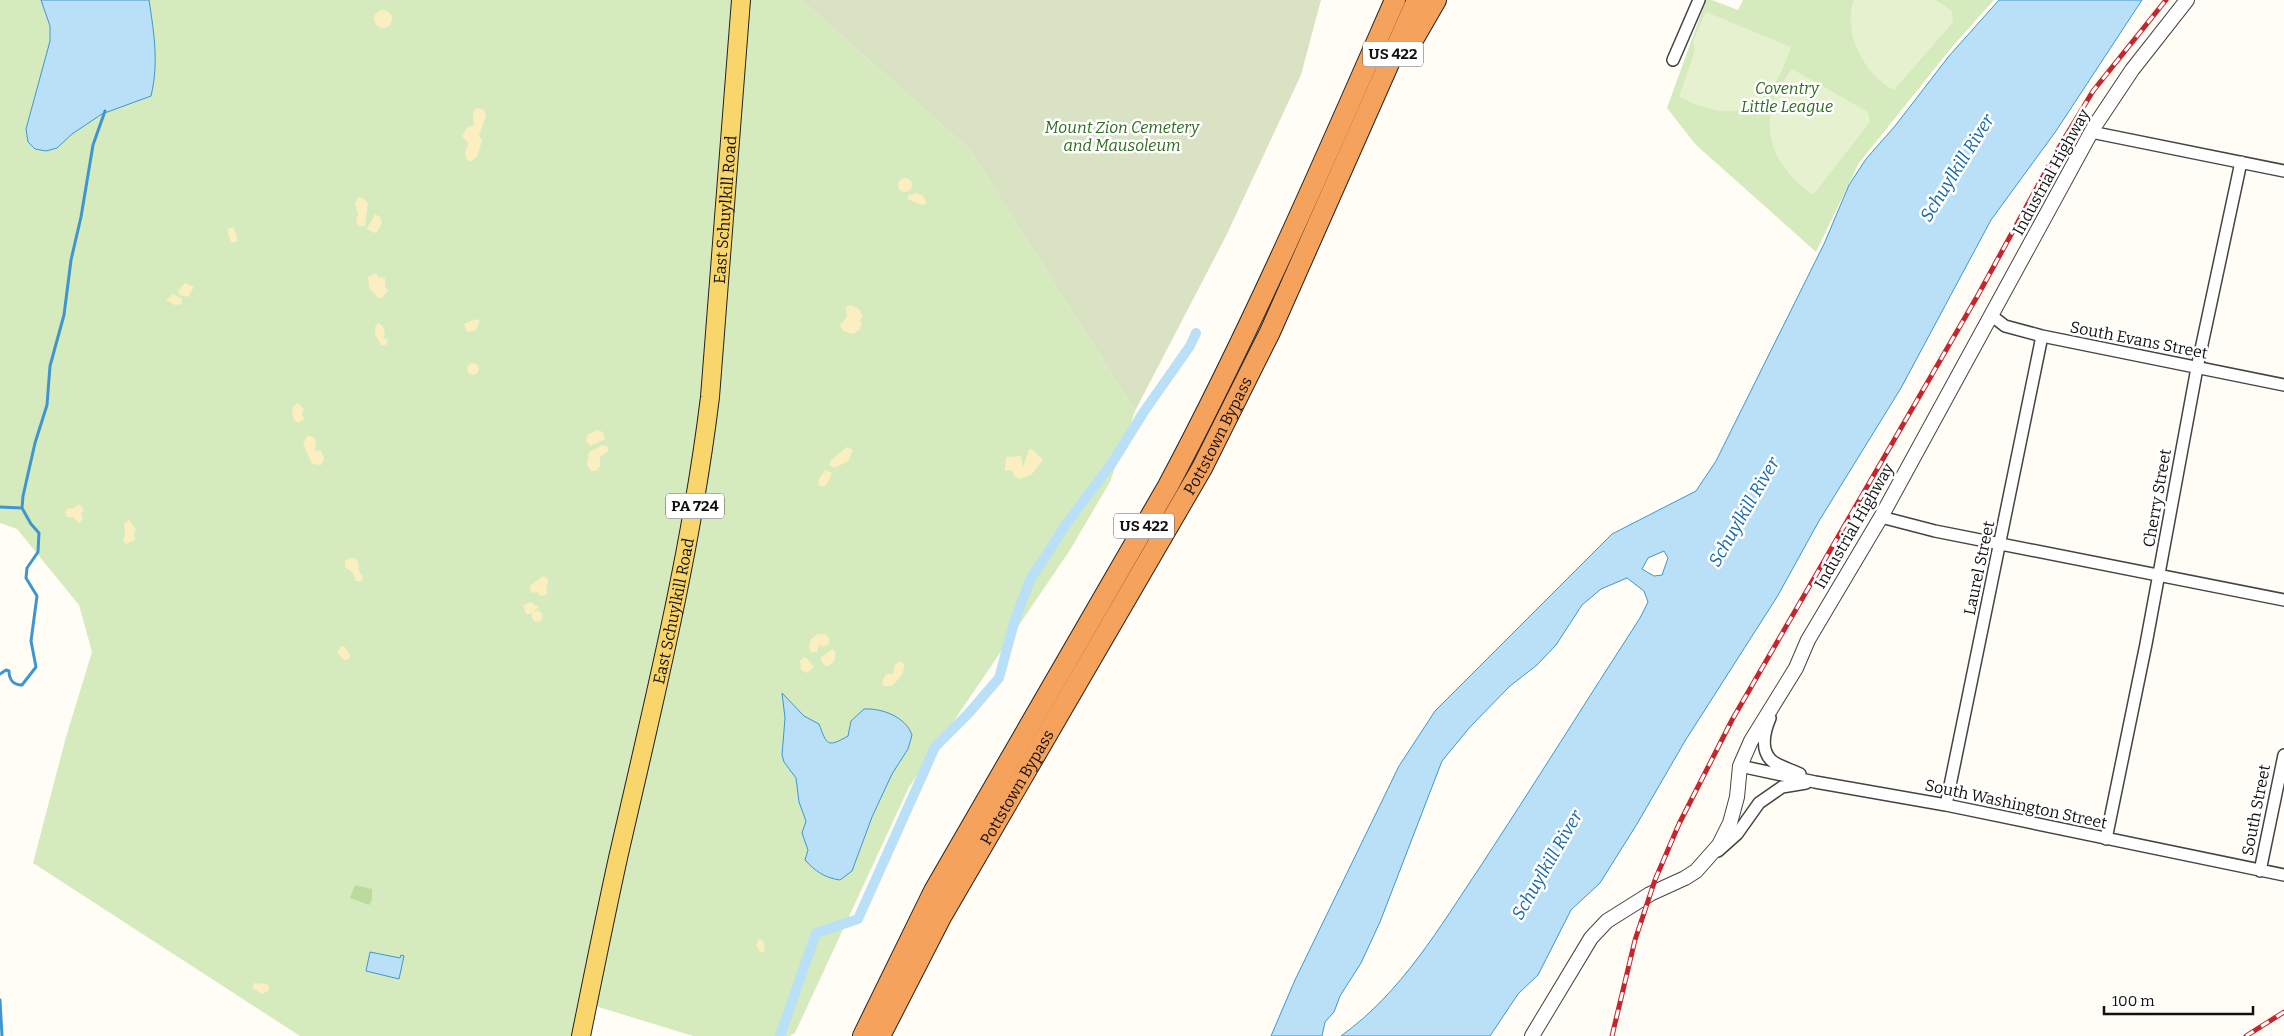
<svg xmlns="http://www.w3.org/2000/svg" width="2284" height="1036" font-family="Bitter,serif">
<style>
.green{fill:#d5ebbd}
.forest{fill:#b9dc9c}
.sand{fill:#fbeec1}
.cemetery{fill:#d9e3c4}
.pitch{fill:#e6f2cf}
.water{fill:#b9e0f7;stroke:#3f96cf;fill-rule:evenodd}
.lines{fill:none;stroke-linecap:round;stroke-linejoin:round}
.stream{stroke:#3f96cf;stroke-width:3}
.canal{stroke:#b9e0f7;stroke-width:10}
.minor-casing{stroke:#444;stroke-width:14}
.tertiary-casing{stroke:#444;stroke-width:16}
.primary-casing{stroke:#222;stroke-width:20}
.motorway-casing{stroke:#222;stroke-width:22}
.minor{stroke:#fff;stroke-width:11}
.tertiary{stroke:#fff;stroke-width:14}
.primary{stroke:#f9d66b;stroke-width:18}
.motorway{stroke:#f5a25d;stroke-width:20}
.rail-casing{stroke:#c4262e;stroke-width:5}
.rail{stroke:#fff;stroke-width:3;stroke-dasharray:9;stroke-linecap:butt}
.labels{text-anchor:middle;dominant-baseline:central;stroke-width:5;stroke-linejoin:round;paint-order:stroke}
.shield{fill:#fff;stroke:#585858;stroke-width:1}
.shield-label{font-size:15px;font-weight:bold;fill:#111}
.park-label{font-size:16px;font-style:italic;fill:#2f6b1f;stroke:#fff}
.street-label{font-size:16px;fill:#111;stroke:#fff}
.water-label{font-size:18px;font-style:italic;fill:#1768a6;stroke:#fff}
</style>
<rect width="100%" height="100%" fill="#fffdf5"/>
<path class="green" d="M 0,0 L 801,0 L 969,149 L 1135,411 L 1110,482 L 1070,550 L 909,787 L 795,1033 L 790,1036 L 693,1036 L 579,1001 L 571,1036 L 300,1036 L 33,863 L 66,737 L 92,652 L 79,605 L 17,529 L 0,523 Z
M 1706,0 L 1712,0 L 1738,10 L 1743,0 L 1994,0 L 1952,47 L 1859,163 L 1816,252 L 1695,144 L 1667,108 Z"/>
<path class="forest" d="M 355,885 L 372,889 L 372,899 L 369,905 L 350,898 Z"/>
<path class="sand" d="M374 19a9 9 0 1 1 18 0a9 9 0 1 1-18 0Z
M 476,108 L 483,109 L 486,116 L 479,135 L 482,140 L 478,155 L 471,162 C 462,157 466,149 469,143 L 462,136 L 467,127 L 474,125 L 473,113 Z
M898 185a7 7 0 1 1 14 0a7 7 0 1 1-14 0Z
M 916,193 L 923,196 L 927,203 L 922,205 L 907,199 L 909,195 Z
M 358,197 L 363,198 L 368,203 L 365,226 L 359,226 L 356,222 L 358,214 L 355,204 Z
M 375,214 L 380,217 L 382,223 L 378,231 L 375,233 L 367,229 Z
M 234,227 L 238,241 L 231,243 L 227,229 Z
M 376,273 L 378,277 L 385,278 L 385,286 L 388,291 L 382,298 L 379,298 L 369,288 L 368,277 Z
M 185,283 L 194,287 L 188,297 L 180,295 L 178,291 Z
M 173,294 L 182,299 L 182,304 L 175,305 L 166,300 Z
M 850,305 L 859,309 L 863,316 L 860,320 L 862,323 L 860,329 L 854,334 L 843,331 L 840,325 L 847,317 L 846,307 Z
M 475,319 L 480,321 L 475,331 L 467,332 L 464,324 Z
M 378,323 L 383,326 L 385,334 L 383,338 L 388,340 L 386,345 L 381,345 L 375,334 L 375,327 Z
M467 369a6 6 0 1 1 12 0a6 6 0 1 1-12 0Z
M 298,403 L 304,409 L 302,413 L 304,419 L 298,423 L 294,420 L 292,411 L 293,406 Z
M 597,430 L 603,432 L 605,439 L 590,446 L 586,440 L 587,435 Z
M 307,436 L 314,437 L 316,441 L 315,448 L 316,451 L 321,450 L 324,459 L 321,465 L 312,464 L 303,443 Z
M 603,445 L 608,447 L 608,451 L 600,457 L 600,467 L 596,471 L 591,471 L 587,465 L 589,452 Z
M 847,447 L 853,450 L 848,461 L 835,468 L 829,465 L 831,460 Z
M 1032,449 L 1043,460 L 1032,474 L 1020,479 L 1014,476 L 1012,470 L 1005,471 L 1006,457 L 1021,456 L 1023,467 L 1029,450 Z
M 825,470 L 832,473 L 826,486 L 819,486 L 818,481 Z
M 79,504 L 84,510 L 81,514 L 83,519 L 79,523 L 73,517 L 68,517 L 65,513 L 67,509 L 74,508 Z
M 129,520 L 136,529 L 134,534 L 135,540 L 126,544 L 123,541 L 125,535 L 124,524 Z
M 349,558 L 354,558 L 358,561 L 359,571 L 363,577 L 362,581 L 356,581 L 353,573 L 345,567 L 345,561 Z
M 543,576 L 547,578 L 548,582 L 546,587 L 548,593 L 544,596 L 539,595 L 538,592 L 532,593 L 530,589 L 531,585 Z
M 530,602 L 539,607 L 530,614 L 526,614 L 523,606 Z
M531.5 616a5.5 5.5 0 1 1 11 0a5.5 5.5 0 1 1-11 0Z
M 818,634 L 825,634 L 829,638 L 829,644 L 823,647 L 819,644 L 817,652 L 811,652 L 809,646 L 811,639 Z
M 341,646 L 345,647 L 350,656 L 349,659 L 344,660 L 337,652 Z
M 833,649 L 836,653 L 834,662 L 828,666 L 824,665 L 820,658 Z
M 804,657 L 808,659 L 814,667 L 807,673 L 801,670 L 800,661 Z
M 900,661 L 904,664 C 905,673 898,681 891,686 L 883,686 L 882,682 L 886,674 L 893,674 L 895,665 Z
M 759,939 L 763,940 L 765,951 L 761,953 L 756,945 Z
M 254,983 L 267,984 L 270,989 L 263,994 L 252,988 Z"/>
<path class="cemetery" d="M 801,0 L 1321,0 L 1301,75 L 1226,236 L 1135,411 L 969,149 Z"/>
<path class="pitch" d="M 1854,0 L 1936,0 L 1952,11 L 1953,22 L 1894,90 C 1864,74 1842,33 1854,0 Z
M 1706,12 L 1791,47 C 1770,109 1740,127 1679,97 L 1695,50 L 1693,41 Z
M 1792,69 L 1868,112 L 1870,122 L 1813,195 C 1766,162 1755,116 1792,69 Z"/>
<path class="water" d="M 41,0 L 149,0 C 154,33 159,63 151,96 L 102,114 L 72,134 L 57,148 L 46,151 L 35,149 L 28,142 L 26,129 L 50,41 L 50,26 Z
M 1999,0 L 2142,0 L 2056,131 L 1991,220 L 1901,388 L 1819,521 L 1777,597 L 1685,741 L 1637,824 L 1600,883 L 1571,910 L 1538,975 L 1518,994 L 1490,1036 L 1341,1036 C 1402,992 1439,928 1480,867 C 1534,785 1586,701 1640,618 L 1648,602 L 1644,591 L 1627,578 L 1601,589 L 1582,605 L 1556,645 L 1537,665 L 1510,686 L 1470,727 L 1442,761 L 1380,922 L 1361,963 L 1340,996 L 1334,1012 L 1325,1022 L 1322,1036 L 1271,1036 L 1295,980 L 1399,766 L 1435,711 L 1612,534 L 1696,491 L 1716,461 L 1824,244 L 1849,185 L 1866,159 L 1895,126 L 1949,56 ZM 1664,551 L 1668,558 L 1662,575 L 1654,576 L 1642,569 L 1648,558 Z
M 782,693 L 804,716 L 819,724 C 827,745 827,748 848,736 L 851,721 L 864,709 C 882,708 906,717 912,735 L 908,749 L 892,774 L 872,817 L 852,871 L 840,880 C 825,878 815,871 805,860 L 808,850 L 802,833 L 806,821 L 799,802 L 796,778 L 784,762 L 782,755 L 785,718 Z
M 370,952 L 400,958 L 401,955 L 404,956 L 399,979 L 366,971 Z"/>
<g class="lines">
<path class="stream" d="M 0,507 L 22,508
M 0,674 L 6,670 L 9,671 C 9,680 14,685 22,685 L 36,667 L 31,641 L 37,596 L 26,578 L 27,568 L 38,552 L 39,533 L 31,524 L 22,508 L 23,496 L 35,443 L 47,405 L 50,366 L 64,315 L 71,260 L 81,217 L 93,145 L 105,111
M 0,1000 L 2,1036"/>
<path class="canal" d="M 780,1036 L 816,933 L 858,919 L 935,747 L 968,714 L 999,678 L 1014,623 L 1030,580 L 1067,523 L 1112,463 L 1143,413 L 1190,346 L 1196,333"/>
<g class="minor-casing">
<path id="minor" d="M 1673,60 L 1699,0
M 2091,132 L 2284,171
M 1992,316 L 2005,326 L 2042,336 L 2284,385
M 1881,517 L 1935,531 L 2284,600
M 1770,718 C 1765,730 1760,749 1771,760 C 1777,766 1792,770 1800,774
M 1740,766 L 1815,782 L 1946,805 L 2284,875
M 1946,805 L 2042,336
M 2106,839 L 2146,644 L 2197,368 L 2241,162
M 1718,851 L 1737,834 L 1759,803 L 1782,787 L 1806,783
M 2260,871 L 2284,755"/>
</g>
<g class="tertiary-casing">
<path id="tertiary" d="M 1532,1036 L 1591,938 L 1607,921 L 1650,894 L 1685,878 L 1696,871 L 1719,845 L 1730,823 L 1737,797 L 1740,766 L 1751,741 L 1796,668 L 1808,640 L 1881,517 L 2094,127 L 2132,70 L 2187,0"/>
</g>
<g class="primary-casing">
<g id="primary">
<path id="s1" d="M 581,1036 C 593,977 605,917 618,858 C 653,705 691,553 710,397 L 741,0"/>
</g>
</g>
<g class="motorway-casing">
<g id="motorway">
<path d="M 1406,52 L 1436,0"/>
<path d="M 863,1036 L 934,891 L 1168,486 C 1252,328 1323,164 1395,0"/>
<path id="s2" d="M 880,1036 L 941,917 L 1202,468 L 1270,332 L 1417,0"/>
</g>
</g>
<use href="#minor" class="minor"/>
<use href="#tertiary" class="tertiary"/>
<use href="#primary" class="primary"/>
<use href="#motorway" class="motorway"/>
<g class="rail-casing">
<path id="rail" d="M 1612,1036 L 1635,940 L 1655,880 L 1679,824 L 1732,720 L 1978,295 L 2058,149 L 2093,91 L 2166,0
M 2246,1036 L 2284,1012"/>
</g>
<use href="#rail" class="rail"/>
</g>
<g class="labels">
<g class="shield">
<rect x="1363" y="41.5" width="60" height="25" rx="4"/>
<rect x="666" y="493.5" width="58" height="25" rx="4"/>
<rect x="1114" y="513.5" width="60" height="25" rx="4"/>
</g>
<g class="shield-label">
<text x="1393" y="54">US 422</text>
<text x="695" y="506">PA 724</text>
<text x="1144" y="526">US 422</text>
</g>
<g class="park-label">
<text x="1787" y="88">Coventry<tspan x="1787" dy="18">Little League</tspan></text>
<text x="1122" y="127">Mount Zion Cemetery<tspan x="1122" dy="18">and Mausoleum</tspan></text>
</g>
<g class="street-label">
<text transform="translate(2051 172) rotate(-61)">Industrial Highway</text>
<text stroke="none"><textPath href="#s1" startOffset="840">East Schuylkill Road</textPath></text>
<text transform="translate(2139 340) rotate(11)">South Evans Street</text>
<text stroke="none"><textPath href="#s2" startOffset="689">Pottstown Bypass</textPath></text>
<text transform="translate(2157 498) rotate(-80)">Cherry Street</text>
<text transform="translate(1854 526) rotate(-60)">Industrial Highway</text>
<text transform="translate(1979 568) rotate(-78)">Laurel Street</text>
<text stroke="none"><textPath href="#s1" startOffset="435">East Schuylkill Road</textPath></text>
<text stroke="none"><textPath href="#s2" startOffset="284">Pottstown Bypass</textPath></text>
<text transform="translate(2016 804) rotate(12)">South Washington Street</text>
<text transform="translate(2256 810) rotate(-79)">South Street</text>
</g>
<g class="water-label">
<text transform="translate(1957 168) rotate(-58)">Schuylkill River</text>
<text transform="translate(1744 512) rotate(-60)">Schuylkill River</text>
<text transform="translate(1547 865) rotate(-60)">Schuylkill River</text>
</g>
</g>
<path d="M2104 1006v8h149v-8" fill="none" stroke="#111111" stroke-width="2.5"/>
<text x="2112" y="1006" font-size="15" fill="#111111" stroke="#ffffff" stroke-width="4" paint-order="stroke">100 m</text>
</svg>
